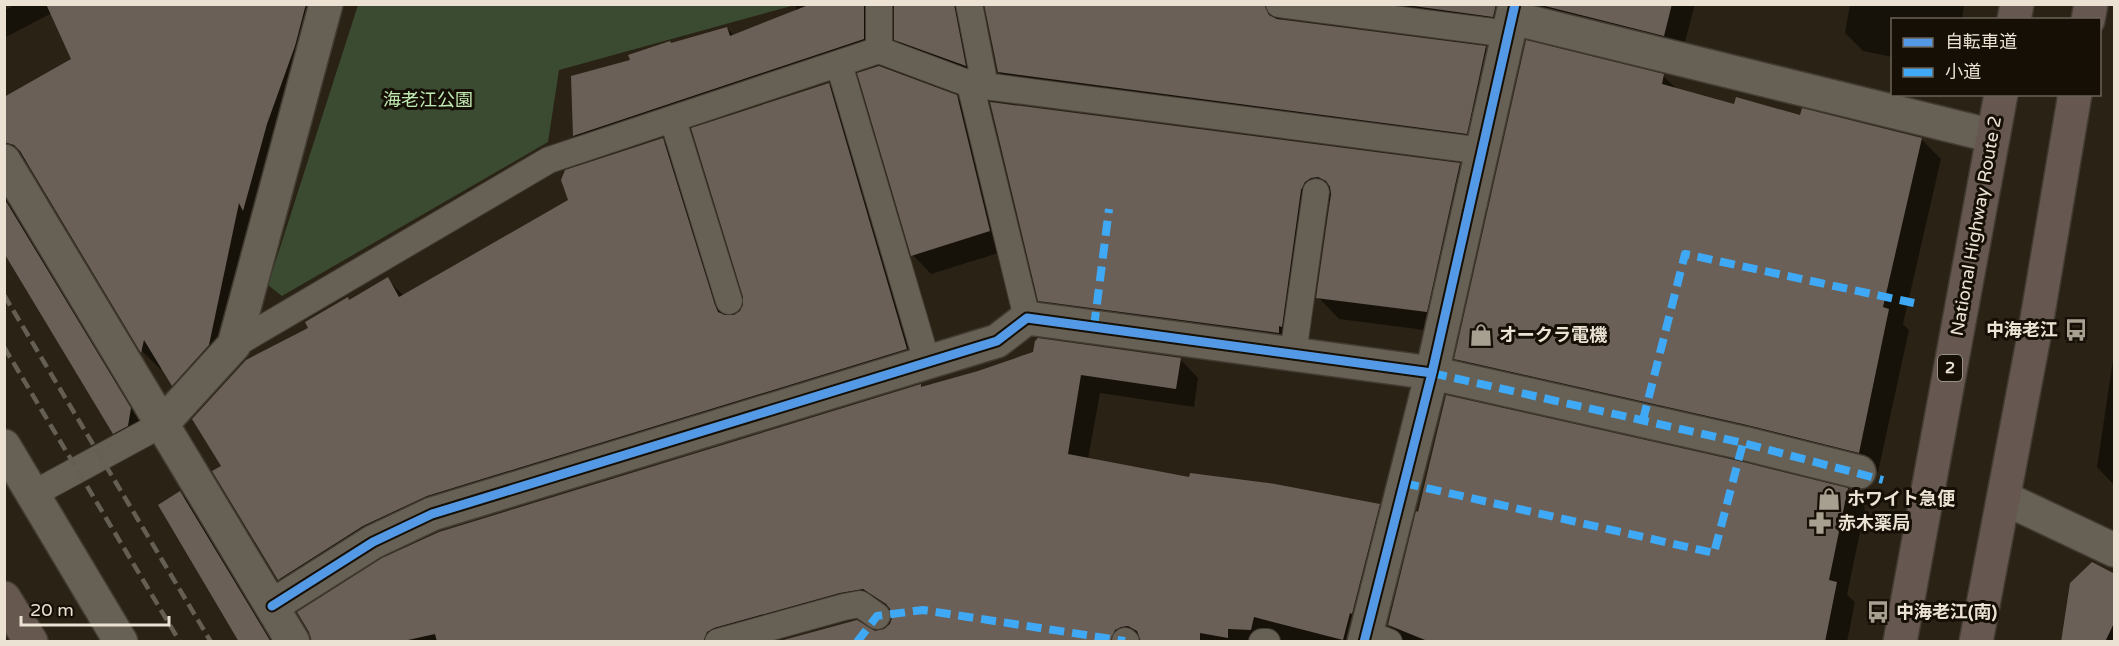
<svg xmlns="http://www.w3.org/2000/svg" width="2119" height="646" font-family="'Varela Round','Noto Sans JP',sans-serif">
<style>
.green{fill:#3a4b31}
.shadow{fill:#0007}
.building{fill:#6a6058}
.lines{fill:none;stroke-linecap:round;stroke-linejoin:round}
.service-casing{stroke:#423b31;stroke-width:28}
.pedestrian-casing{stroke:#423b31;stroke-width:36}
.minor-casing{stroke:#423b31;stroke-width:36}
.trunk-casing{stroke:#423b31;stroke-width:36}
.motorway-casing{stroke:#423b31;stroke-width:36}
.service{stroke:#666055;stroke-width:26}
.pedestrian{stroke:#666055;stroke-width:33}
.minor{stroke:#666055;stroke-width:33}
.trunk{stroke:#665850;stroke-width:33}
.motorway{stroke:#66584f;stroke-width:33}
.rail{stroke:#645e53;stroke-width:4.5;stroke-dasharray:12 6;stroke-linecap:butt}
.quiet{stroke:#3fa9f5;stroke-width:8;stroke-dasharray:15 8;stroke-linecap:butt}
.cycleway-casing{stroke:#150f05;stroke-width:13}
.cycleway{stroke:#5399e6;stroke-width:9}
.labels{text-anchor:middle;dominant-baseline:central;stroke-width:6;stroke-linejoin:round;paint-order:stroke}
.shield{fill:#150f05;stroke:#aba395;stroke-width:1.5}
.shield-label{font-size:16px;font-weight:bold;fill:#ebe2d3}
.park-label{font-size:18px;fill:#c0eab2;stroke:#150f05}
.street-label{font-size:18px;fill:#ebe2d3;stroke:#150f05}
.poi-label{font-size:18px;font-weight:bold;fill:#ebe2d3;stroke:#150f05;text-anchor:start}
</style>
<rect width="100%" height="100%" fill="#2a2214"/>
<path class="green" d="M 358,5 L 791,4 L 791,6 L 559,70 L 548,142 L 282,296 L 268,285 Z"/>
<path class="shadow" d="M 16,4 L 336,4 L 227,365 L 192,404 L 173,385 L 161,366 L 161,370 L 143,352 L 28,162 L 23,161 L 4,180 L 4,99 L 73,60 L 52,13 L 4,38 L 4,11 Z
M 796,4 L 1526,4 L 1511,34 L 1284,13 L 1282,21 L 1486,48 L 1504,66 L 1484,151 L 1017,90 L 999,72 L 986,6 L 977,11 L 983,83 L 914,57 L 895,39 L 894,7 L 889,9 L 881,57 L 592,153 L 574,136 L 573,77 L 632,61 L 672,45 L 727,28 L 734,36 L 796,12 Z
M 1536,4 L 1695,4 L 1682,53 L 1553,21 Z
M 1850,4 L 1964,4 L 1962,20 L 1892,20 L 1892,57 L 1863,51 L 1845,33 Z
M 1663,76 L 1678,90 L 1735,106 L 1921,139 L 1941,159 L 1903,324 L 1909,330 L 1878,472 L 1768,444 L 1476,378 L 1456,358 Z
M 828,84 L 849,105 L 927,369 L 384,546 L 299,600 L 279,579 L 223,467 L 310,328 L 387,279 L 404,296 L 570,201 L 662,140 L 683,160 L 731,317 L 741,312 Z
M 956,97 L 975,115 L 1008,250 L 931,274 L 913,255 Z
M 992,103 L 1459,165 L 1481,186 L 1448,333 L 1339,319 L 1318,297 L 1331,200 L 1326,204 L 1303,347 L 1061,322 L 1040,300 Z
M 4,184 L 149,429 L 133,452 L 114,433 L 4,250 Z
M 2114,353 L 2114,485 L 2097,467 Z
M 1180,359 L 1198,378 L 1194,407 L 1100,393 L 1088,459 L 1191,479 L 1379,505 L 1397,524 L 1368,642 L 783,642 L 883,631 L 890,626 L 893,618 L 893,613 L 877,607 L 748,642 L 313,642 L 920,386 L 922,388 Z
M 1847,490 L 1865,508 L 1847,595 L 1855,602 L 1847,642 L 1405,642 L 1389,625 Z
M 180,493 L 199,511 L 277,642 L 241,642 Z
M 2114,576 L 2114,642 L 2061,642 Z"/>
<path class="building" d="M 46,4 L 306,4 L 295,46 L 267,124 L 243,211 L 239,203 L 209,345 L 172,386 L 144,340 L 141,353 L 20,151 L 14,145 L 4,142 L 4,97 L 71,59 Z
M 811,4 L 864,4 L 864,39 L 573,136 L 571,76 L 630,60 L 628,55 L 670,41 L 671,43 L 727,27 L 730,36 Z
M 894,4 L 954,4 L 966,66 L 894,40 Z
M 984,4 L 1264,4 L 1269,15 L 1277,19 L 1486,46 L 1467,134 L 998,72 Z
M 1399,4 L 1496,4 L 1493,17 Z
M 1537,4 L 1672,4 L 1664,36 Z
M 1526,40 L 1664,74 L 1662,84 L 1734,104 L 1736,97 L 1800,115 L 1802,108 L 1922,138 L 1883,307 L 1889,309 L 1859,453 L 1747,425 L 1454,359 Z
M 879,66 L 957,95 L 990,231 L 911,256 L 857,73 Z
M 829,83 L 907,349 L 427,496 L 363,526 L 278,580 L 212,471 L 221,466 L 192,419 L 246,360 L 308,328 L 305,322 L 348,297 L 349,300 L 388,277 L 399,297 L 568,200 L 561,180 L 565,170 L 663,138 L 715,305 L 718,312 L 725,315 L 734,315 L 740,311 L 743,305 L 743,297 L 691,128 Z
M 990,102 L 1460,163 L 1427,312 L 1316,298 L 1331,194 L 1330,187 L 1326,181 L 1318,177 L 1311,178 L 1305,182 L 1301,190 L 1282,327 L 1279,326 L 1279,333 L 1038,301 Z
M 4,198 L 131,408 L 128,426 L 113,434 L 4,253 Z
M 1038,338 L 1181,358 L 1176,389 L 1081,375 L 1068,454 L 1189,477 L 1190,473 L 1275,484 L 1380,504 L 1352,614 L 1350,613 L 1343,640 L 1254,617 L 1251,630 L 1228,629 L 1228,638 L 1200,633 L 1200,642 L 1141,642 L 1137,631 L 1128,626 L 1121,627 L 1115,630 L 1110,642 L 776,642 L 857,620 L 875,631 L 884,629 L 890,624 L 892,618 L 890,609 L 886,604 L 863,589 L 840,593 L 714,628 L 707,632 L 703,642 L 437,642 L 435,634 L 399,642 L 312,642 L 309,632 L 297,612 L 382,558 L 439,532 L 921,384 L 921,387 L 978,371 L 1033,352 L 1035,341 Z
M 1446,395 L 1739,461 L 1848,488 L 1829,580 L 1837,582 L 1825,642 L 1430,642 L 1388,625 L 1416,511 L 1418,512 Z
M 180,491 L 271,642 L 239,642 L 158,505 Z
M 2092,562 L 2115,574 L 2115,621 L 2105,642 L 2061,642 L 2070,583 Z"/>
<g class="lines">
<g class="service-casing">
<path id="service" d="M 879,4 L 879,50 L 970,84 L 1027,318
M 969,4 L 985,86
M 1279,4 L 1509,34
M 839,64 L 927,362
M 970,84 L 1483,151
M 673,120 L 729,301
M 234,345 L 549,160 L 879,50
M 1293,354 L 1316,192
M 33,494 L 162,424
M 1366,633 L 1389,642
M 1125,641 L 1126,642
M 718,642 L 844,607 L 860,604 L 877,616
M 1262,642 L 1267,642"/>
</g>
<g class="pedestrian-casing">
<path id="pedestrian" d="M 1432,373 L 1743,443 L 1859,472"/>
</g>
<g class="minor-casing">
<path id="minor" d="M 1513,18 L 1993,136
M 4,161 L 293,642
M 162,424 L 234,345 L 326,4
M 4,446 L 121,642
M 2004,498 L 2114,550
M 272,606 L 373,542 L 432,514 L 997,341 L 1027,318 L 1432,373
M 1364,642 L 1432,373 L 1515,4"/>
</g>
<g class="trunk-casing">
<path id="trunk" d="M 2014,20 L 2017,4
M 2088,20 L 2091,4
M 1900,642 L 2001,94
M 1976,642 L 2035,331 L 2075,94"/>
</g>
<g class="motorway-casing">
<path id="motorway" d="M 4,598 L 31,642"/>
</g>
<use href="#service" class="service"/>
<use href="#pedestrian" class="pedestrian"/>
<use href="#minor" class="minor"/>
<use href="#trunk" class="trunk"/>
<use href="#motorway" class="motorway"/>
<path class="rail" d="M 4,295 L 211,642
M 4,347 L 180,642"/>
<path class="quiet" d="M 1094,327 L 1109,209
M 1432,373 L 1743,443 L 1883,480
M 1643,420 L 1685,254 L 1914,303
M 1404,483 L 1714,553 L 1743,443
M 857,642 L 877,616 L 923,610 L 1125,641"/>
<g class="cycleway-casing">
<path id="cycleway" d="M 272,606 L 373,542 L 432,514 L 997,341 L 1027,318 L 1432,373
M 1364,642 L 1432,373 L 1515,4"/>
</g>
<use href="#cycleway" class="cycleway"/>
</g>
<defs>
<g id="bus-bare" transform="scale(1.8)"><path d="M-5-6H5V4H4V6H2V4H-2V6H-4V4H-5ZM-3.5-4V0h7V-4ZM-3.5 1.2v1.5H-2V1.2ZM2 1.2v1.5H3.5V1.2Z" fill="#a79f90" stroke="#150f05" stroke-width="2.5" paint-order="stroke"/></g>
<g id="shop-bare" transform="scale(1.8)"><path d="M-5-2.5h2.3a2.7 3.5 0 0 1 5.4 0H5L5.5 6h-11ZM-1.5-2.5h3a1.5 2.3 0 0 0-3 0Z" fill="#a79f90" stroke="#150f05" stroke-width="2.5" paint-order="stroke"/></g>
<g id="pharmacy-bare" transform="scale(1.8)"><path d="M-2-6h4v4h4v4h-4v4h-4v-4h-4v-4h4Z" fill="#a79f90" stroke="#150f05" stroke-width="2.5" paint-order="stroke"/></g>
</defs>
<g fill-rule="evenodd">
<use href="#bus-bare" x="2076" y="330"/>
<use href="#shop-bare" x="1481" y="335"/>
<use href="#shop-bare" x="1829" y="499"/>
<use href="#pharmacy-bare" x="1820" y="523"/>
<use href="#bus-bare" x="1878" y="612"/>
</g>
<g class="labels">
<rect class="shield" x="1938" y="355" width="24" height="26" rx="4.5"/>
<g class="shield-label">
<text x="1950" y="368">2</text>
</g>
<g class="park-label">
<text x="428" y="100">海老江公園</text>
</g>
<g class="street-label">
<text transform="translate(1976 226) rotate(-80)">National Highway Route 2</text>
</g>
<g class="poi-label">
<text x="2058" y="330" text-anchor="end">中海老江</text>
<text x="1499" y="335">オークラ電機</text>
<text x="1847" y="499">ホワイト急便</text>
<text x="1838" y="523">赤木薬局</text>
<text x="1896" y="612">中海老江(南)</text>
</g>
</g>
<rect width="2119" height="646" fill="none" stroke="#ebe2d3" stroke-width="12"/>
<rect x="1891" y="18" width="210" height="78" fill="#150f05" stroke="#6b6357" stroke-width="1.5"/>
<rect x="1903" y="38" width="30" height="9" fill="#5399e6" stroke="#6b6357" stroke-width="1.5"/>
<text x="1945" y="48" font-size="18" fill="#ebe2d3">自転車道</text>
<rect x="1903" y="68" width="30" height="9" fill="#3fa9f5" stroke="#6b6357" stroke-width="1.5"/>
<text x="1945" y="78" font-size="18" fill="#ebe2d3">小道</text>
<path d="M21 616v9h148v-9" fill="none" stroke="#ebe2d3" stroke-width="3"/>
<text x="30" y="616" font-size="18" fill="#ebe2d3" stroke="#150f05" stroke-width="4.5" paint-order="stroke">20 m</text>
</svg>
